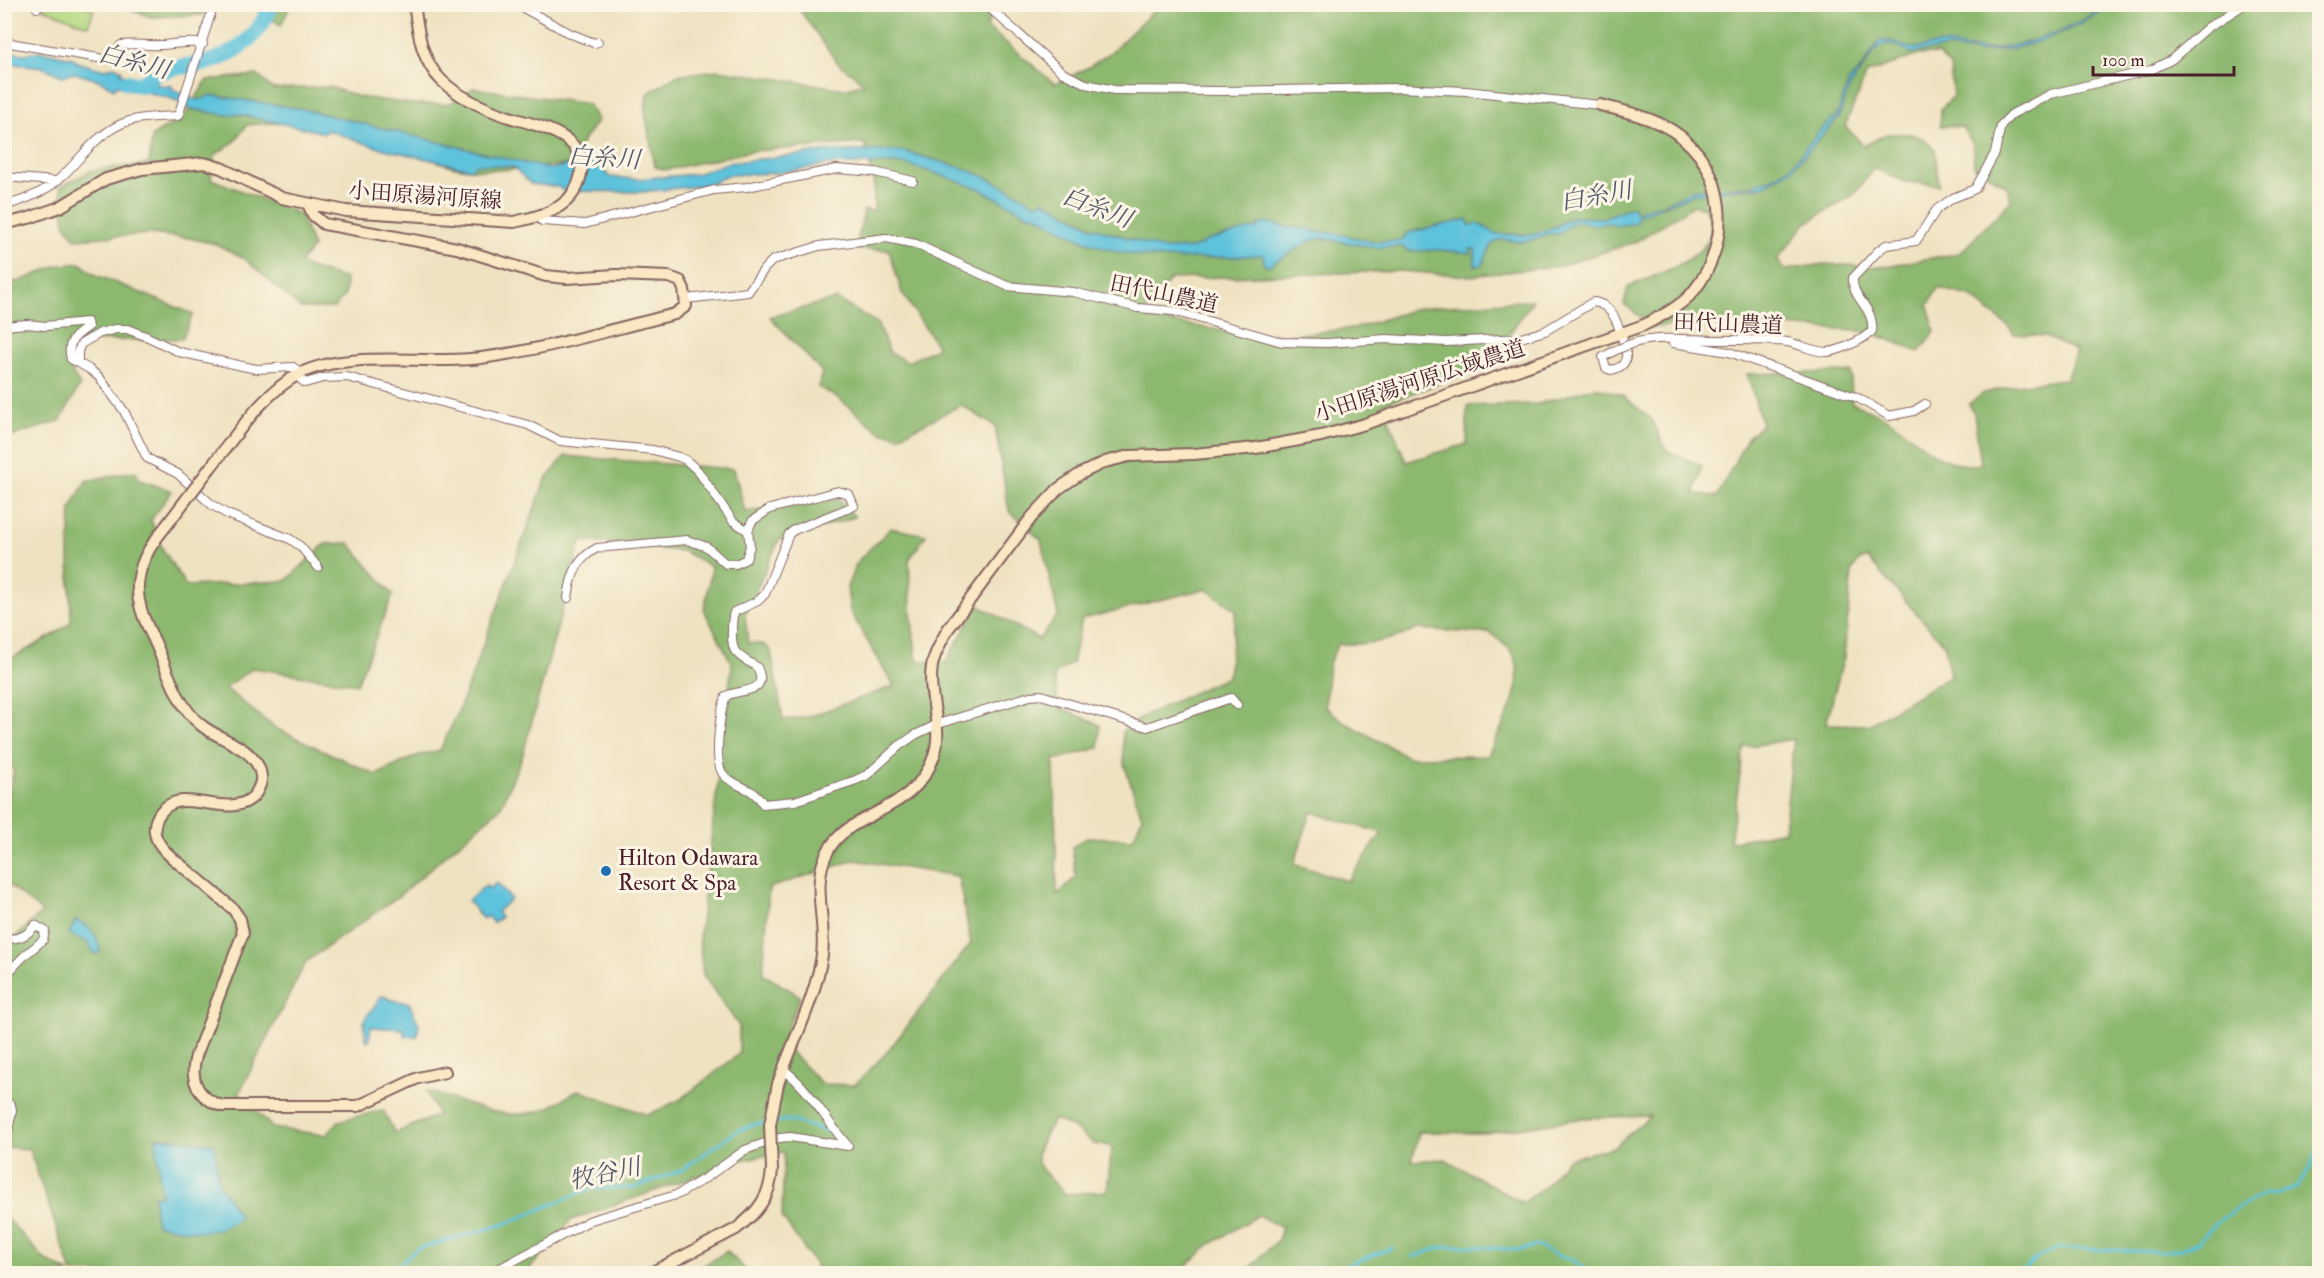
<svg xmlns="http://www.w3.org/2000/svg" width="2324" height="1278" font-family="'IM FELL Double Pica','Noto Serif JP',serif">
<style>
.green{fill:#b2d881;stroke:#7e7c56;stroke-width:1.5}
.forest{fill:#8db86f;stroke:#6c6c4d;stroke-width:1.5;fill-rule:evenodd}
.water{fill:#5dc2db;stroke:#547083;stroke-width:1.5}
.lines{fill:none;stroke-linecap:round;stroke-linejoin:round}
.stream{stroke:#5dc2db;stroke-width:3}
.river{stroke:#5dc2db;stroke-width:16}
.street-casing{stroke:#846360;stroke-width:10}
.secondary-casing{stroke:#846360;stroke-width:14}
.street{stroke:#fff;stroke-width:8}
.secondary{stroke:#fae7c3;stroke-width:10}
.street-bridge-casing{stroke:#846360;stroke-width:10;stroke-linecap:butt}
.secondary-bridge-casing{stroke:#846360;stroke-width:14;stroke-linecap:butt}
.street-bridge{stroke:#fff;stroke-width:8}
.secondary-bridge{stroke:#fae7c3;stroke-width:10}
.poi-dot{fill:#1f6fb2;stroke:#fcf5e5;stroke-width:2}
.labels{text-anchor:middle;dominant-baseline:central;stroke-width:6;stroke-linejoin:round;paint-order:stroke}
.street-label{font-size:22px;fill:#4a1f2b;stroke:#fcf5e5}
.poi-label{font-size:22px;fill:#4a1f2b;stroke:#fcf5e5;text-anchor:start}
.water-label{font-size:24px;font-style:italic;fill:#515869;stroke:#fcf5e5}
</style>
<rect width="100%" height="100%" fill="#fcf5e5"/>
<filter id="ink" filterUnits="userSpaceOnUse"><feTurbulence type="fractalNoise" baseFrequency=".0167" numOctaves="2"/><feDisplacementMap in="SourceGraphic" scale="12" xChannelSelector="R" yChannelSelector="G"/><feConvolveMatrix kernelMatrix="1 2 1 2 8 2 1 2 1" color-interpolation-filters="sRGB"/></filter>
<filter id="wash" filterUnits="userSpaceOnUse"><feTurbulence type="fractalNoise" baseFrequency=".008" numOctaves="4" result="noise"/><feDisplacementMap in="SourceGraphic" scale="24" xChannelSelector="R" yChannelSelector="G"/><feGaussianBlur stdDeviation="1.35" result="paint"/><feColorMatrix in="noise" values="0 0 0 0 0 0 0 0 0 0 0 0 0 0 0 0 0 1.4 0 .05"/><feComposite in="paint" operator="in"/></filter>
<g filter="url(#wash)">
<rect width="100%" height="100%" fill="#efe2c1"/>
<path class="green" d="M 81,5 L 94,10 L 88,26 L 42,8 L 43,5 Z"/>
<path class="forest" d="M 116,5 L 205,5 L 202,15 L 151,17 Z
M 261,5 L 261,4 L 291,5 L 281,25 L 259,12 Z
M 796,5 L 994,5 L 987,27 L 1055,84 L 1089,67 L 1111,52 L 1160,5 L 2319,5 L 2319,1273 L 1244,1273 L 1278,1240 L 1282,1228 L 1258,1215 L 1209,1245 L 1179,1273 L 821,1273 L 782,1217 L 784,1152 L 746,1159 L 571,1220 L 526,1273 L 72,1273 L 29,1149 L 5,1147 L 4,948 L 42,912 L 5,882 L 5,809 L 14,771 L 5,762 L 5,662 L 55,634 L 71,622 L 69,553 L 71,508 L 86,481 L 135,471 L 140,480 L 172,491 L 151,520 L 162,548 L 186,586 L 286,581 L 325,544 L 349,543 L 393,595 L 357,684 L 253,668 L 225,688 L 275,728 L 376,775 L 416,756 L 440,750 L 458,712 L 545,481 L 565,456 L 734,469 L 745,512 L 839,499 L 855,517 L 779,540 L 745,615 L 748,643 L 763,644 L 771,651 L 783,720 L 808,717 L 894,686 L 850,611 L 847,587 L 857,562 L 891,528 L 926,535 L 909,560 L 911,613 L 917,661 L 946,662 L 978,605 L 1039,639 L 1058,615 L 1041,540 L 1009,511 L 995,426 L 961,405 L 900,436 L 880,432 L 838,398 L 818,387 L 822,372 L 770,317 L 836,299 L 877,323 L 890,353 L 908,362 L 938,347 L 902,293 L 889,250 L 856,249 L 864,210 L 874,211 L 874,186 L 865,143 L 752,151 L 666,170 L 655,167 L 645,113 L 647,94 L 677,75 L 718,70 L 845,89 L 864,83 L 837,62 ZM 1938,54 L 1950,66 L 1953,96 L 1941,109 L 1940,126 L 1962,127 L 1973,144 L 1974,166 L 2007,186 L 2011,201 L 1960,253 L 1880,267 L 1824,264 L 1785,270 L 1777,260 L 1806,223 L 1855,194 L 1874,168 L 1905,182 L 1939,185 L 1935,149 L 1924,139 L 1911,134 L 1886,134 L 1864,146 L 1845,126 L 1867,73 L 1918,55 ZM 1694,205 L 1706,208 C 1707,213 1711,220 1711,226 C 1714,258 1652,276 1628,287 L 1624,304 L 1654,328 L 1699,320 L 1870,332 L 1919,352 L 1935,332 L 1928,306 L 1938,288 L 1970,296 L 2007,325 L 2014,334 L 2045,336 L 2076,351 L 2066,379 L 2024,384 L 1984,393 L 1969,404 L 1974,414 L 1981,464 C 1943,471 1919,440 1891,421 C 1879,413 1864,408 1852,403 L 1851,372 L 1747,374 L 1762,424 L 1747,438 L 1717,497 L 1694,493 L 1702,466 L 1666,450 L 1652,420 L 1622,395 L 1595,387 L 1538,404 L 1467,406 L 1467,444 L 1406,462 L 1383,404 L 1487,366 L 1533,300 L 1418,308 L 1356,328 L 1266,338 L 1141,317 L 1171,279 L 1399,271 L 1470,276 L 1560,266 L 1635,242 ZM 581,541 L 683,551 L 712,567 L 704,610 L 732,664 L 699,939 L 703,975 L 739,1026 L 739,1054 L 681,1099 L 648,1115 L 578,1090 C 567,1096 556,1105 545,1109 C 506,1125 464,1100 426,1091 L 438,1115 L 395,1133 L 383,1110 L 339,1121 L 326,1135 L 273,1128 L 239,1093 L 306,962 L 399,896 L 501,807 L 523,754 ZM 1868,559 L 1945,645 L 1950,676 L 1869,725 L 1826,724 L 1844,657 L 1852,571 L 1859,560 ZM 1205,589 L 1236,610 L 1228,677 L 1147,714 L 1122,731 L 1124,764 L 1142,817 L 1133,839 L 1087,837 L 1072,847 L 1076,877 L 1057,895 L 1054,760 L 1099,748 L 1100,725 L 1059,707 L 1054,675 L 1072,663 L 1082,619 ZM 1418,629 L 1477,633 L 1489,632 C 1496,638 1509,646 1513,654 C 1529,685 1500,728 1488,756 L 1408,757 L 1346,723 L 1325,707 L 1329,663 L 1338,644 C 1366,645 1393,641 1418,629 ZM 1794,739 L 1784,831 L 1730,842 L 1744,747 ZM 1311,812 L 1382,833 L 1348,881 L 1294,864 ZM 854,860 L 958,876 L 971,943 L 888,1051 L 855,1085 L 822,1084 L 782,1043 L 800,996 L 763,974 L 769,888 ZM 1650,1116 L 1614,1147 L 1567,1159 L 1546,1185 L 1523,1203 L 1445,1159 L 1412,1161 L 1419,1132 L 1485,1133 L 1585,1118 ZM 1054,1119 L 1074,1128 L 1094,1144 L 1112,1146 L 1107,1191 L 1065,1194 C 1031,1158 1029,1163 1054,1119 Z
M 257,75 L 273,89 L 330,87 L 359,97 L 412,104 L 449,104 L 473,88 L 588,104 L 598,120 L 566,165 C 533,167 486,174 456,167 C 426,160 398,144 370,135 C 330,123 288,121 247,125 L 233,143 L 215,155 L 211,179 L 300,214 L 313,247 L 300,262 L 309,268 L 346,279 L 345,295 L 334,308 L 300,308 L 245,259 L 216,244 L 189,238 L 150,234 L 75,239 L 65,224 L 60,187 L 90,171 L 116,167 L 149,164 L 152,136 L 184,117 L 207,80 Z
M 80,263 L 94,274 L 193,314 L 182,339 L 78,341 L 68,366 L 80,385 L 60,421 L 10,437 L 5,437 L 4,281 L 18,282 L 56,266 Z
M 5,1216 L 45,1260 L 70,1273 L 5,1273 Z
M 727,1251 L 749,1273 L 702,1273 L 703,1266 Z"/>
<path class="water" d="M 2103,5 L 2110,5 L 2081,24 L 2042,41 L 2012,49 L 1978,52 L 1947,48 L 1911,53 L 1891,44 L 1885,44 L 1876,50 L 1850,86 L 1839,117 L 1790,171 L 1763,186 L 1695,194 L 1637,216 L 1637,223 L 1615,226 L 1610,223 L 1592,225 L 1580,221 L 1574,222 L 1558,234 L 1547,234 L 1532,240 L 1519,242 L 1503,239 L 1492,244 L 1482,265 L 1475,266 L 1475,249 L 1470,249 L 1470,253 L 1440,250 L 1409,251 L 1401,246 L 1376,248 L 1322,238 L 1310,241 L 1270,265 L 1264,265 L 1263,255 C 1201,259 1135,265 1078,238 C 1063,231 1049,221 1033,214 L 1031,216 L 980,189 L 932,172 L 903,164 L 833,164 L 776,173 L 728,175 L 708,185 L 641,192 L 564,191 L 558,187 L 531,184 L 513,167 L 477,164 L 470,169 L 376,147 L 327,130 L 325,133 L 238,114 L 225,115 L 191,109 L 173,99 L 117,85 L 114,89 L 101,81 L 75,73 L 62,76 L 42,67 L 5,63 L 5,51 L 25,54 L 39,51 L 73,58 L 77,62 L 97,68 L 106,69 L 114,66 L 122,70 L 121,73 L 134,79 L 141,78 L 159,85 L 172,86 L 173,90 C 189,93 194,107 210,95 L 303,109 L 550,169 L 584,162 L 602,166 L 609,177 L 636,179 L 696,174 L 727,163 L 831,151 L 903,151 L 963,168 L 990,179 L 1037,204 L 1043,200 L 1092,227 L 1164,249 L 1192,248 L 1200,245 L 1206,241 L 1254,228 L 1258,229 L 1258,224 L 1271,223 L 1287,227 L 1310,229 L 1315,232 L 1335,233 L 1374,242 L 1402,240 L 1407,233 L 1468,219 L 1469,226 L 1477,223 L 1497,234 L 1532,235 L 1557,226 L 1572,217 L 1604,218 L 1616,212 L 1633,207 L 1636,213 L 1649,207 L 1662,205 L 1693,190 L 1748,186 L 1771,179 L 1790,167 L 1820,130 L 1837,115 L 1849,81 L 1861,69 L 1879,41 C 1893,38 1901,48 1914,48 C 1923,48 1932,45 1941,44 C 1954,44 1966,49 1978,49 C 2012,51 2079,29 2103,5 Z
M 497,883 L 511,899 L 497,912 L 501,917 L 493,923 L 487,916 L 483,919 L 468,901 L 486,885 L 489,889 Z
M 76,920 C 91,927 98,936 100,952 L 95,954 L 87,942 L 69,934 Z
M 384,996 L 391,1000 L 409,1003 L 419,1024 L 417,1037 L 404,1036 L 404,1029 L 371,1027 L 369,1040 L 367,1041 C 358,1011 371,1018 380,997 Z
M 156,1137 L 214,1144 L 219,1184 L 240,1217 C 214,1239 186,1231 156,1224 L 154,1196 L 161,1195 Z"/>
<g class="lines">
<path class="stream" d="M 774,1122 L 788,1120 L 830,1132
M 1412,1257 L 1442,1247 L 1471,1246 L 1519,1250 L 1538,1246 L 1556,1255 L 1575,1261 L 1585,1270 L 1592,1274
M 387,1274 L 417,1249 L 505,1224 L 589,1189 L 633,1188 L 682,1170 L 735,1132 L 756,1124 L 767,1123
M 1323,1274 L 1392,1248
M 2018,1274 L 2038,1257 L 2058,1248 L 2159,1252 L 2181,1249 L 2198,1242 L 2217,1222 L 2247,1203 L 2264,1194 L 2281,1193 L 2296,1188 L 2306,1175 L 2320,1145"/>
<path class="river" d="M 127,82 L 140,85 C 146,81 153,74 159,72 C 173,66 190,67 205,63 C 236,55 261,35 271,4"/>
</g>
</g>
<g filter="url(#ink)">
<g class="lines">
<g class="street-casing">
<path id="street" d="M 516,4 L 569,33 L 594,43 L 598,42
M 985,4 L 1063,73 L 1086,84 L 1114,90 L 1222,91 L 1397,88 L 1466,91 L 1600,105
M 37,8 L 39,4
M 4,42 L 110,60 L 121,45 C 136,43 146,46 160,45 C 174,45 188,40 203,44
M 4,177 L 55,181
M 4,206 C 22,201 44,192 58,180 C 80,161 91,139 119,125 C 137,116 159,117 178,116 L 214,4
M 537,217 L 542,221 L 585,224 L 714,190 L 747,187 L 837,169 L 875,172 L 913,181
M 686,299 L 748,292 L 765,268 L 773,260 L 819,246 L 886,238 L 916,244 L 1007,286 L 1073,292 L 1138,308 L 1173,311 L 1282,342 L 1327,343 L 1386,339 L 1447,342 L 1521,338 L 1545,331 L 1593,302 C 1616,304 1621,334 1626,353 C 1627,364 1621,368 1611,370 L 1606,368 L 1603,357 L 1618,349
M 4,326 L 27,324 L 45,326 L 87,322 L 88,327 C 75,336 66,342 71,359 L 89,369 L 99,377 L 110,392 L 124,411 L 147,458 L 178,474 L 212,505 L 227,514 L 290,539 L 300,546 L 318,567
M 1673,343 L 1729,352 L 1858,398 L 1889,416 L 1914,411 L 1925,404
M 1631,344 C 1658,335 1690,340 1718,340 C 1741,340 1764,339 1787,342 C 1800,344 1813,352 1827,352 C 1840,351 1863,340 1872,331 C 1875,307 1851,299 1853,278 L 1878,251 L 1886,245 L 1916,241 L 1937,209 L 1953,198 L 1975,189 L 1995,153 L 2001,125 L 2012,114 L 2051,94 L 2151,70 L 2171,60 L 2207,28 L 2245,4
M 78,362 L 78,351 L 81,344 L 100,333 L 116,329 L 127,329 L 148,337 L 179,352 L 256,369 L 293,367 L 301,373
M 297,376 L 305,383 L 323,378 L 347,377 L 528,425 L 560,441 L 653,450 L 679,457 L 686,460 L 698,471 L 733,521 L 748,531 L 750,546 L 746,559 L 736,564 L 726,564 L 707,547 L 687,540 L 597,548 C 576,559 571,576 568,598
M 748,531 L 752,521 L 770,509 L 838,491 L 849,494 L 854,506 L 794,530 L 789,534 L 765,594 L 758,601 L 734,612 C 732,618 732,624 732,631 C 731,655 738,655 757,667 C 770,695 740,688 726,696 C 720,711 713,762 723,774 C 734,788 754,786 763,804 L 795,801 L 856,780 L 867,775 L 899,746 L 915,735 L 938,724 L 1030,696 L 1041,695 L 1147,727 L 1231,698 L 1237,705
M 4,939 C 18,939 27,937 35,925 L 45,931 L 43,940 L 24,956 L 4,977
M 783,1069 C 810,1089 826,1121 848,1146
M 4,1103 L 11,1105 L 12,1110 L 4,1153
M 489,1274 L 591,1220 L 679,1194 L 707,1177 L 745,1150 L 779,1138 L 790,1137 L 848,1146"/>
</g>
<g class="secondary-casing">
<path id="secondary" d="M 4,224 L 29,218 L 60,207 L 106,179 L 142,169 L 204,163 L 221,168 L 282,198 L 346,211 L 514,222 C 538,217 568,210 578,184 C 597,135 536,126 506,116 C 483,108 459,97 442,81 C 421,61 418,31 414,4
M 210,468 C 237,435 262,393 301,373 C 348,350 427,365 481,358 C 543,350 605,331 667,316 L 675,314 L 686,306 L 684,289 L 680,281 L 669,277 L 616,275 L 567,278 L 546,276 L 457,248 L 324,224 L 313,215 L 308,204
M 166,526 C 154,541 142,557 139,577 C 137,587 138,599 141,609 C 144,620 150,632 155,642 C 167,669 177,706 201,725 C 219,740 258,748 261,776 C 262,782 259,788 256,793 C 240,816 206,800 183,801 C 160,802 146,827 161,846 C 168,856 179,863 188,871 C 203,883 218,896 233,909 L 240,919 L 243,933 L 196,1056 C 189,1080 198,1098 222,1106 L 358,1106 L 418,1078 L 445,1072
M 778,1084 C 792,1043 816,997 822,955 C 827,920 810,884 828,851 C 850,809 914,815 934,756 C 944,726 927,697 932,666 C 934,653 942,640 948,629 L 1031,518 L 1058,489 L 1080,474 L 1105,462 L 1129,456 L 1194,454 L 1256,448 L 1321,436 L 1365,424 L 1644,325 C 1661,316 1680,307 1693,292 C 1733,243 1729,167 1673,131 C 1651,117 1624,111 1600,105
M 649,1274 L 736,1229 C 757,1213 771,1196 772,1169"/>
</g>
<use href="#street" class="street"/>
<use href="#secondary" class="secondary"/>
<g class="street-bridge-casing">
<path id="street-bridge" d="M 1618,349 L 1631,344"/>
</g>
<g class="secondary-bridge-casing">
<path id="secondary-bridge" d="M 166,526 L 210,468
M 772,1169 L 770,1125 L 778,1084"/>
</g>
<use href="#street-bridge" class="street-bridge"/>
<use href="#secondary-bridge" class="secondary-bridge"/>
</g>
</g>
<circle class="poi-dot" cx="606" cy="871" r="6"/>
<g class="labels">
<g class="street-label">
<text transform="translate(425 196) rotate(4)">小田原湯河原線</text>
<text transform="translate(1164 294) rotate(12)">田代山農道</text>
<text transform="translate(1728 324) rotate(2)">田代山農道</text>
<text transform="translate(1420 381) rotate(-18)">小田原湯河原広域農道</text>
</g>
<g class="poi-label">
<text x="618" y="858">Hilton Odawara<tspan x="618" dy="25">Resort &amp; Spa</tspan></text>
</g>
<g class="water-label">
<text transform="translate(134 62) rotate(15)">白糸川</text>
<text transform="translate(604 158) rotate(4)">白糸川</text>
<text transform="translate(1596 196) rotate(-10)">白糸川</text>
<text transform="translate(1097 208) rotate(21)">白糸川</text>
<text transform="translate(605 1174) rotate(-12)">牧谷川</text>
</g>
</g>
<rect width="2324" height="1278" fill="none" stroke="#fcf5e5" stroke-width="24"/>
<path d="M2093 66v9h141v-9" fill="none" stroke="#4a1f2b" stroke-width="3"/>
<text x="2102" y="66" font-size="18" fill="#4a1f2b" stroke="#fcf5e5" stroke-width="4.5" paint-order="stroke">100 m</text>
</svg>
